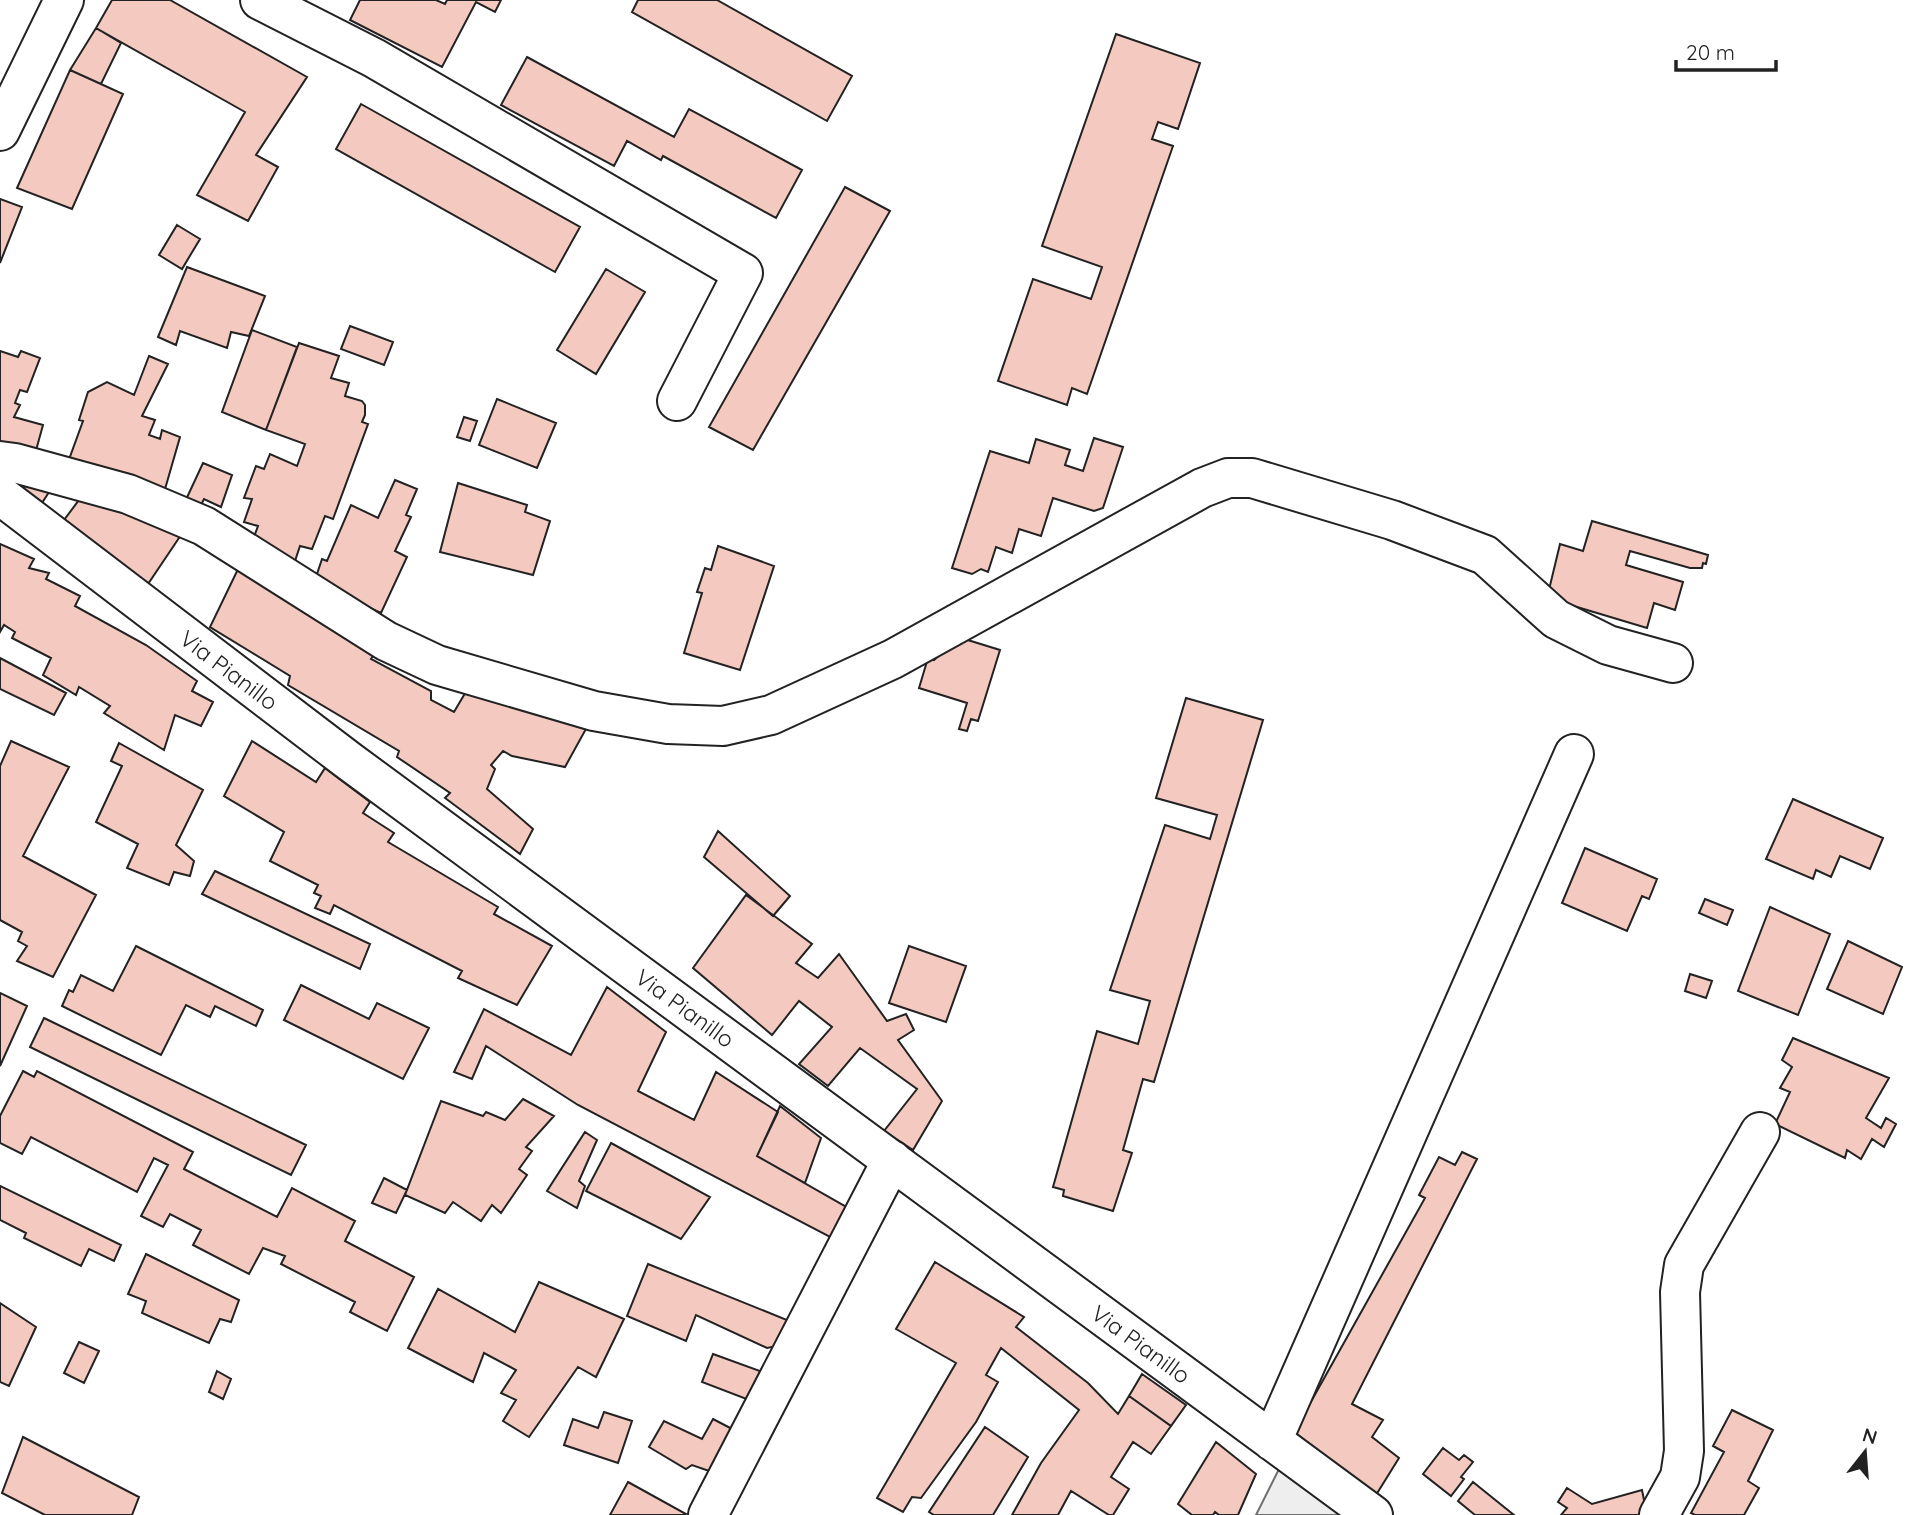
<svg xmlns="http://www.w3.org/2000/svg" width="1928" height="1515" font-family="Quicksand,sans-serif">
<style>
.grass{fill:#eee;stroke:#6f6f6f;stroke-width:2}
.building{fill:#f3c9c0;stroke:#222;stroke-width:2}
.lines{fill:none;stroke-linecap:round;stroke-linejoin:round}
.minor-casing{stroke:#222;stroke-width:42}
.minor{stroke:#fff;stroke-width:38}
.labels{text-anchor:middle;dominant-baseline:central;stroke-width:5;stroke-linejoin:round;paint-order:stroke}
.street-label{font-size:23px;fill:#222;stroke:#fff}
</style>
<rect width="100%" height="100%" fill="#fff"/>
<path class="grass" d="M 1280,1467 L 1344,1515 L 1256,1515 Z"/>
<path class="building" d="M 112,0 L 170,0 L 307,77 L 256,155 L 278,167 L 248,221 L 197,195 L 245,112 L 96,28 Z
M 360,0 L 436,0 L 445,4 L 447,0 L 501,0 L 495,12 L 476,2 L 442,67 L 350,20 Z
M 638,0 L 717,0 L 852,76 L 827,121 L 632,12 Z
M 96,28 L 121,43 L 101,84 L 70,70 Z
M 1116,34 L 1200,63 L 1178,129 L 1158,122 L 1152,139 L 1173,146 L 1087,394 L 1072,388 L 1067,405 L 998,381 L 1033,279 L 1091,299 L 1102,267 L 1042,246 Z
M 527,57 L 674,137 L 689,109 L 802,170 L 776,218 L 663,156 L 661,160 L 627,141 L 614,166 L 501,105 Z
M 70,70 L 123,94 L 72,209 L 17,188 Z
M 361,104 L 580,227 L 555,272 L 336,149 Z
M 845,187 L 890,211 L 753,450 L 709,427 Z
M 0,199 L 22,207 L 0,263 Z
M 177,225 L 200,239 L 182,269 L 159,255 Z
M 187,267 L 265,296 L 249,336 L 231,332 L 227,348 L 180,331 L 176,345 L 158,337 Z
M 606,269 L 645,292 L 596,374 L 557,350 Z
M 350,326 L 393,342 L 384,365 L 341,349 Z
M 252,330 L 297,347 L 266,430 L 222,412 Z
M 299,343 L 339,356 L 331,378 L 349,383 L 345,396 L 362,401 L 365,405 L 365,415 L 362,422 L 368,424 L 333,519 L 325,516 L 312,549 L 300,546 L 293,567 L 251,545 L 258,526 L 244,522 L 252,499 L 244,498 L 256,466 L 264,469 L 270,454 L 297,466 L 305,444 L 266,430 Z
M 0,351 L 18,357 L 21,351 L 40,358 L 27,392 L 20,390 L 15,403 L 20,405 L 14,417 L 43,425 L 35,454 L 0,455 Z
M 149,356 L 168,364 L 142,416 L 155,420 L 149,435 L 160,439 L 162,430 L 180,437 L 161,503 L 67,465 L 83,421 L 79,420 L 88,392 L 107,382 L 134,395 Z
M 497,399 L 556,423 L 537,468 L 479,445 Z
M 464,417 L 477,421 L 470,441 L 457,437 Z
M 1094,438 L 1123,447 L 1103,508 L 1094,511 L 1053,498 L 1041,536 L 1019,529 L 1012,553 L 996,547 L 988,572 L 981,569 L 972,574 L 952,568 L 990,451 L 1029,463 L 1036,439 L 1070,450 L 1065,465 L 1083,471 Z
M 203,463 L 232,475 L 221,507 L 204,499 L 197,513 L 183,506 Z
M 20,478 L 53,486 L 40,506 L 16,487 Z
M 395,480 L 417,489 L 406,515 L 411,517 L 395,551 L 407,557 L 381,613 L 314,583 L 322,559 L 327,561 L 351,505 L 378,518 Z
M 458,483 L 527,505 L 525,512 L 550,521 L 533,575 L 440,552 Z
M 79,500 L 150,518 L 183,532 L 148,584 L 64,520 Z
M 1592,521 L 1708,555 L 1706,564 L 1703,563 L 1702,568 L 1690,568 L 1630,551 L 1626,565 L 1683,582 L 1675,610 L 1654,603 L 1647,628 L 1547,598 L 1560,544 L 1583,551 Z
M 0,544 L 34,559 L 29,568 L 49,573 L 46,579 L 80,596 L 75,606 L 146,645 L 197,681 L 192,691 L 213,702 L 201,726 L 175,715 L 164,750 L 104,713 L 110,706 L 79,687 L 76,695 L 43,675 L 51,658 L 12,638 L 15,632 L 4,625 L 0,632 Z
M 718,546 L 774,566 L 740,670 L 684,653 L 702,593 L 697,592 L 705,568 L 711,570 Z
M 240,565 L 376,652 L 371,659 L 431,691 L 431,700 L 454,712 L 467,690 L 592,718 L 565,767 L 512,756 L 503,751 L 491,765 L 495,769 L 487,789 L 533,829 L 520,854 L 445,798 L 450,793 L 397,757 L 399,751 L 288,685 L 290,676 L 210,627 Z
M 958,637 L 1000,650 L 978,721 L 971,719 L 967,731 L 959,729 L 967,703 L 919,688 L 928,658 L 934,660 Z
M 0,658 L 66,693 L 54,715 L 0,689 Z
M 1186,698 L 1263,720 L 1154,1082 L 1143,1079 L 1123,1150 L 1132,1153 L 1113,1211 L 1063,1196 L 1064,1190 L 1053,1187 L 1097,1031 L 1138,1044 L 1150,1001 L 1110,990 L 1165,825 L 1210,839 L 1217,815 L 1156,798 Z
M 11,741 L 69,767 L 23,856 L 96,895 L 53,977 L 17,961 L 27,946 L 18,941 L 22,932 L 0,920 L 0,766 Z
M 252,741 L 316,782 L 325,768 L 370,802 L 363,813 L 394,833 L 388,842 L 498,907 L 494,914 L 552,946 L 517,1005 L 458,978 L 462,971 L 334,905 L 330,914 L 315,908 L 321,896 L 314,893 L 318,885 L 270,861 L 284,832 L 224,796 Z
M 119,743 L 203,790 L 176,845 L 194,861 L 190,876 L 174,872 L 169,885 L 127,868 L 138,844 L 96,822 L 122,766 L 111,761 Z
M 1793,799 L 1883,838 L 1870,869 L 1840,856 L 1831,877 L 1816,870 L 1813,879 L 1766,859 Z
M 718,831 L 790,896 L 773,916 L 704,857 Z
M 1585,848 L 1657,879 L 1649,899 L 1642,896 L 1627,931 L 1562,903 Z
M 215,871 L 370,944 L 360,969 L 202,894 Z
M 746,895 L 812,944 L 796,963 L 818,978 L 839,954 L 887,1021 L 906,1014 L 914,1030 L 898,1040 L 942,1101 L 913,1150 L 884,1131 L 917,1089 L 860,1048 L 828,1086 L 799,1064 L 832,1027 L 799,1001 L 772,1035 L 693,968 Z
M 1705,899 L 1733,910 L 1727,925 L 1699,913 Z
M 1770,907 L 1830,934 L 1798,1015 L 1738,991 Z
M 1848,941 L 1902,967 L 1883,1014 L 1827,989 Z
M 136,946 L 263,1010 L 256,1026 L 215,1006 L 210,1017 L 186,1005 L 161,1055 L 62,1006 L 69,990 L 73,992 L 81,975 L 113,991 Z
M 909,946 L 966,966 L 946,1022 L 889,1003 Z
M 1690,974 L 1712,981 L 1706,998 L 1685,991 Z
M 301,985 L 369,1019 L 377,1003 L 429,1028 L 403,1079 L 284,1020 Z
M 607,987 L 666,1032 L 638,1091 L 694,1120 L 716,1072 L 778,1112 L 757,1156 L 848,1208 L 832,1238 L 578,1105 L 486,1046 L 472,1079 L 454,1072 L 484,1009 L 571,1055 Z
M 0,993 L 27,1006 L 0,1066 Z
M 44,1018 L 306,1145 L 291,1175 L 30,1047 Z
M 1793,1038 L 1889,1078 L 1866,1118 L 1881,1128 L 1886,1118 L 1896,1124 L 1884,1147 L 1872,1139 L 1861,1159 L 1847,1150 L 1845,1158 L 1775,1124 L 1790,1092 L 1780,1088 L 1792,1067 L 1782,1060 Z
M 23,1071 L 34,1077 L 37,1071 L 193,1152 L 184,1169 L 277,1217 L 292,1188 L 355,1221 L 345,1241 L 414,1277 L 387,1331 L 350,1312 L 355,1302 L 281,1264 L 285,1256 L 263,1248 L 249,1274 L 193,1245 L 201,1230 L 170,1214 L 163,1227 L 141,1216 L 168,1165 L 154,1158 L 137,1192 L 31,1137 L 22,1154 L 0,1143 L 0,1116 Z
M 523,1099 L 554,1116 L 526,1147 L 532,1151 L 519,1169 L 527,1175 L 501,1213 L 492,1205 L 481,1221 L 453,1202 L 445,1213 L 405,1195 L 441,1101 L 483,1116 L 486,1112 L 505,1120 Z
M 780,1106 L 821,1138 L 805,1183 L 757,1156 Z
M 585,1132 L 597,1140 L 579,1181 L 585,1186 L 577,1208 L 547,1191 Z
M 611,1143 L 710,1197 L 681,1239 L 586,1191 Z
M 1462,1152 L 1477,1159 L 1352,1404 L 1383,1420 L 1372,1437 L 1399,1458 L 1376,1495 L 1294,1432 L 1425,1198 L 1419,1195 L 1439,1157 L 1455,1165 Z
M 384,1178 L 407,1190 L 396,1213 L 372,1203 Z
M 0,1186 L 121,1245 L 114,1261 L 89,1249 L 81,1266 L 24,1238 L 26,1233 L 0,1220 Z
M 146,1254 L 239,1300 L 231,1322 L 220,1319 L 209,1343 L 142,1313 L 146,1301 L 128,1294 Z
M 935,1262 L 1024,1317 L 1016,1327 L 1088,1383 L 1118,1414 L 1129,1396 L 1171,1426 L 1151,1454 L 1133,1442 L 1111,1477 L 1129,1489 L 1113,1515 L 1109,1515 L 1071,1491 L 1058,1515 L 1012,1515 L 1041,1463 L 1079,1410 L 1001,1348 L 986,1375 L 998,1382 L 976,1422 L 921,1498 L 912,1497 L 903,1512 L 877,1498 L 956,1363 L 896,1329 Z
M 648,1264 L 787,1320 L 782,1345 L 767,1348 L 696,1315 L 686,1341 L 627,1316 Z
M 539,1282 L 624,1319 L 596,1377 L 578,1367 L 529,1437 L 503,1421 L 516,1400 L 501,1393 L 516,1370 L 484,1353 L 473,1382 L 408,1348 L 438,1289 L 515,1332 Z
M 0,1303 L 36,1327 L 9,1386 L 0,1382 Z
M 79,1342 L 99,1351 L 84,1383 L 64,1373 Z
M 713,1354 L 760,1371 L 749,1400 L 702,1382 Z
M 217,1371 L 231,1379 L 223,1399 L 209,1392 Z
M 1142,1374 L 1186,1405 L 1171,1426 L 1129,1396 Z
M 1732,1410 L 1773,1430 L 1748,1481 L 1759,1488 L 1744,1515 L 1695,1515 L 1691,1513 L 1724,1452 L 1713,1446 Z
M 604,1412 L 632,1421 L 618,1463 L 564,1445 L 573,1419 L 598,1428 Z
M 713,1419 L 736,1431 L 715,1473 L 692,1465 L 686,1469 L 649,1447 L 664,1421 L 702,1439 Z
M 985,1427 L 1028,1457 L 993,1515 L 934,1515 L 929,1512 Z
M 23,1437 L 139,1497 L 132,1515 L 45,1515 L 2,1493 Z
M 1216,1442 L 1256,1474 L 1238,1515 L 1219,1515 L 1215,1512 L 1213,1515 L 1192,1515 L 1178,1504 Z
M 1443,1448 L 1459,1460 L 1464,1455 L 1473,1462 L 1461,1477 L 1464,1479 L 1451,1496 L 1423,1474 Z
M 628,1482 L 686,1514 L 685,1515 L 610,1515 Z
M 1473,1482 L 1514,1515 L 1475,1515 L 1458,1501 Z
M 1567,1488 L 1592,1504 L 1642,1490 L 1647,1515 L 1561,1515 L 1567,1508 L 1558,1502 Z"/>
<g class="lines">
<g class="minor-casing">
<path id="minor" d="M 260,0 L 374,58 L 743,273 L 677,401
M 0,131 L 64,0
M 0,461 L 15,463 L 128,494 L 204,526 L 386,641 L 437,665 L 594,711 L 668,724 L 723,726 L 771,715 L 893,659 L 1202,488 L 1228,478 L 1252,478 L 1392,520 L 1485,555 L 1556,619 L 1608,645 L 1673,663
M 0,495 L 349,761 L 1373,1515
M 1272,1441 L 1574,754
M 708,1515 L 892,1160
M 1659,1515 L 1680,1477 L 1684,1451 L 1680,1292 L 1684,1265 L 1760,1132"/>
</g>
<use href="#minor" class="minor"/>
</g>
<g class="labels">
<g class="street-label">
<text transform="translate(229 670) rotate(37)">Via Pianillo</text>
<text transform="translate(685 1008) rotate(36)">Via Pianillo</text>
<text transform="translate(1141 1344) rotate(36)">Via Pianillo</text>
</g>
</g>
<g transform="translate(1865 1452) rotate(17)" stroke="#ffffff" stroke-width="5" paint-order="stroke">
<path d="M0-5L12 26L0 18L-12 26Z" fill="#222222"/>
<text y="-10" font-size="19" font-weight="bold" text-anchor="middle" fill="#222222">N</text>
</g>
<path d="M1676 60v10h100v-10" fill="none" stroke="#222222" stroke-width="3.5"/>
<text x="1686" y="60" font-size="21" fill="#222222" stroke="#ffffff" stroke-width="5" paint-order="stroke">20 m</text>
</svg>
